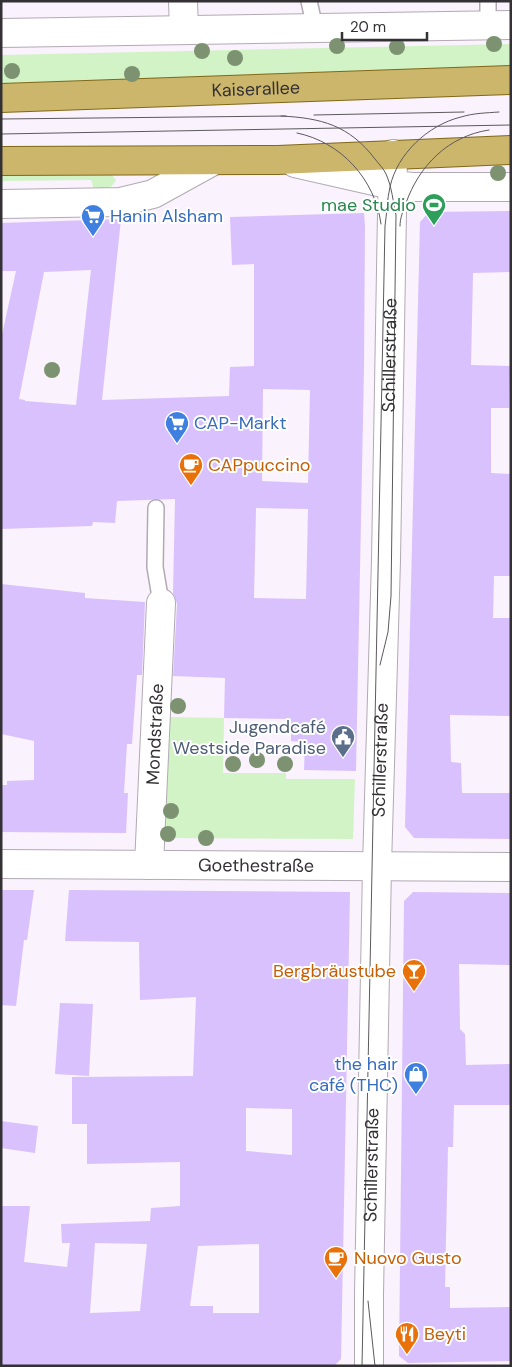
<svg xmlns="http://www.w3.org/2000/svg" width="512" height="1367" font-family="'DM Sans',sans-serif">
<style>
.green{fill:#d1f3c6}
.building{fill:#d9c1fd;fill-rule:evenodd}
.lines{fill:none;stroke-linecap:round;stroke-linejoin:round}
.service-casing{stroke:#b2aab3;stroke-width:18}
.minor-casing{stroke:#b2aab3;stroke-width:30}
.primary-casing{stroke:#816818;stroke-width:30}
.service{stroke:#fff;stroke-width:15}
.minor{stroke:#fff;stroke-width:28}
.primary{stroke:#ccb66b;stroke-width:28}
.tram{stroke:#5d595e;stroke-width:1}
.tree{fill:#7c9271}
.labels{text-anchor:middle;dominant-baseline:central;stroke-width:4;stroke-linejoin:round;paint-order:stroke}
.street-label{font-size:18px;fill:#343135;stroke:#fff}
.leisure-label{font-size:18px;fill:#27864d;stroke:#fff;text-anchor:end}
.shop-label{font-size:18px;fill:#366cbe;stroke:#fff;text-anchor:start}
.food-label{font-size:18px;fill:#c56008;stroke:#fff;text-anchor:start}
.service-label{font-size:18px;fill:#4e5e75;stroke:#fff;text-anchor:end}
</style>
<rect width="100%" height="100%" fill="#faf2fc"/>
<path class="green" d="M 511,44 L 511,67 L 232,76 L 94,83 L 1,85 L 1,55 Z
M 110,173 L 116,180 C 111,190 104,189 94,190 L 91,180 L 1,181 L 1,175 Z
M 167,717 L 224,718 L 223,773 L 286,773 L 286,779 L 355,779 L 353,839 L 164,838 Z"/>
<path class="building" d="M 511,211 L 510,272 L 473,273 L 471,365 L 510,366 L 509,408 L 491,408 L 491,473 L 511,474 L 511,576 L 494,576 L 493,618 L 511,618 L 511,716 L 450,715 L 451,762 L 461,763 L 462,793 L 511,793 L 511,839 L 414,838 L 405,827 L 420,222 L 429,212 Z
M 364,213 L 365,226 L 364,368 L 356,771 L 304,770 L 305,742 L 291,741 L 291,719 L 224,718 L 225,678 L 173,676 L 177,604 L 173,594 L 175,499 L 117,501 L 115,523 L 93,522 L 92,526 L 1,529 L 1,339 L 16,271 L 1,271 L 1,223 L 121,219 L 102,400 L 229,396 L 230,367 L 254,366 L 254,264 L 232,265 L 230,217 ZM 91,270 L 76,405 L 25,401 L 25,400 L 19,399 L 44,272 ZM 263,389 L 310,390 L 308,483 L 262,481 ZM 256,508 L 308,509 L 306,599 L 254,598 Z
M 1,584 L 85,593 L 85,598 L 145,602 L 142,675 L 137,675 L 132,744 L 127,744 L 124,793 L 128,793 L 126,833 L 1,832 L 1,785 L 7,785 L 7,781 L 34,780 L 34,741 L 1,734 Z
M 1,890 L 34,890 L 27,940 L 24,940 L 16,1006 L 1,1005 Z
M 69,890 L 350,892 L 341,1359 L 335,1365 L 1,1366 L 1,1206 L 30,1206 L 24,1262 L 67,1267 L 70,1243 L 62,1243 L 61,1224 L 150,1221 L 151,1208 L 180,1206 L 180,1162 L 87,1164 L 87,1124 L 72,1124 L 72,1077 L 193,1076 L 196,997 L 140,1000 L 139,942 L 65,941 ZM 246,1108 L 292,1109 L 292,1155 L 246,1151 ZM 95,1243 L 147,1244 L 140,1311 L 90,1313 ZM 259,1244 L 259,1313 L 213,1313 L 213,1306 L 190,1306 L 198,1246 Z
M 413,892 L 511,893 L 511,965 L 459,964 L 460,1029 L 465,1034 L 466,1065 L 511,1064 L 511,1105 L 454,1105 L 453,1147 L 448,1147 L 445,1287 L 450,1287 L 450,1308 L 511,1307 L 511,1361 L 408,1363 L 399,1356 L 404,901 Z
M 60,1003 L 93,1004 L 89,1076 L 55,1074 Z
M 1,1121 L 38,1126 L 35,1153 L 1,1148 Z"/>
<g class="lines">
<g class="service-casing">
<path id="service" d="M 309,1 L 315,28
M 488,1 L 488,25
M 156,508 L 155,567 L 161,603"/>
</g>
<g class="minor-casing">
<g id="minor">
<path d="M 183,1 L 184,30"/>
<path d="M 1,33 L 511,25"/>
<path d="M 295,163 L 392,185 L 412,187 L 511,187"/>
<path d="M 1,204 L 120,202 L 153,194 L 213,161"/>
<path id="s1" d="M 1,864 L 511,867"/>
<path id="s2" d="M 149,865 L 161,603"/>
<path id="s3" d="M 369,1366 L 369,1294 L 377,866 L 386,560 L 393,154"/>
</g>
</g>
<g class="primary-casing">
<g id="primary">
<path id="s4" d="M 1,98 L 511,80"/>
<path d="M 1,161 L 278,160 L 511,150"/>
</g>
</g>
<use href="#service" class="service"/>
<use href="#minor" class="minor"/>
<use href="#primary" class="primary"/>
<path class="tram" d="M 314,115 L 464,112
M 281,116 C 321,118 349,125 375,159 C 378,163 384,169 386,174 C 392,187 393,202 396,215 L 391,596 L 388,632 L 380,665
M 1,119 L 286,116
M 297,133 C 341,142 375,179 381,224
M 1,134 L 511,125
M 400,226 C 400,218 403,211 406,203 C 419,166 448,136 489,130
M 368,1301 L 375,1366
M 362,1366 L 385,226 C 387,213 387,199 390,187 C 397,154 428,125 461,117 C 474,113 486,113 499,112"/>
</g>
<g class="tree">
<circle cx="494" cy="44" r="8"/>
<circle cx="337" cy="46" r="8"/>
<circle cx="397" cy="47" r="8"/>
<circle cx="202" cy="51" r="8"/>
<circle cx="235" cy="58" r="8"/>
<circle cx="12" cy="71" r="8"/>
<circle cx="132" cy="74" r="8"/>
<circle cx="498" cy="173" r="8"/>
<circle cx="52" cy="370" r="8"/>
<circle cx="178" cy="706" r="8"/>
<circle cx="257" cy="760" r="8"/>
<circle cx="233" cy="764" r="8"/>
<circle cx="285" cy="764" r="8"/>
<circle cx="171" cy="811" r="8"/>
<circle cx="168" cy="834" r="8"/>
<circle cx="206" cy="838" r="8"/>
</g>
<defs>
<g id="stadium-pin" transform="scale(1.25)"><path d="M0 17L-7.5 6A9.5 9.5 0 1 1 7.5 6Z" fill="#2e9e5b" stroke="#fff"/><path d="M0-5a6.5 5 0 1 0 0 10a6.5 5 0 1 0 0-10ZM-3.5-1.8h7v3.6h-7Z" fill="#fff"/></g>
<g id="supermarket-pin" transform="scale(1.25)"><path d="M0 17L-7.5 6A9.5 9.5 0 1 1 7.5 6Z" fill="#3f7fe0" stroke="#fff"/><path d="M-6-5.5h2.5l.6 2H6L4.5 2H-2.5L-4.4-4H-6ZM-1.5 3.2a1.3 1.3 0 1 0 .1 0ZM3 3.2a1.3 1.3 0 1 0 .1 0Z" fill="#fff"/></g>
<g id="cafe-pin" transform="scale(1.25)"><path d="M0 17L-7.5 6A9.5 9.5 0 1 1 7.5 6Z" fill="#e8710a" stroke="#fff"/><path d="M-5.5-4.5H6V0H3Q3 3.5 0 3.5H-2.5Q-5.5 3.5-5.5 0ZM3-3.2v2h1.7v-2ZM-6 4.5H4V6H-6Z" fill="#fff"/></g>
<g id="civic-pin" transform="scale(1.25)"><path d="M0 17L-7.5 6A9.5 9.5 0 1 1 7.5 6Z" fill="#5c6f8a" stroke="#fff"/><path d="M-.6-6.5H3V-4.5H.6V-3L4-1V1h2V6H-6V1h2V-1L-.6-3ZM-1.2 2.5V6h2.4V2.5Z" fill="#fff"/></g>
<g id="bar-pin" transform="scale(1.25)"><path d="M0 17L-7.5 6A9.5 9.5 0 1 1 7.5 6Z" fill="#e8710a" stroke="#fff"/><path d="M-6-5H6L.8 .8V4.5H3.5V6h-7V4.5H-.8V.8Z" fill="#fff"/></g>
<g id="shop-pin" transform="scale(1.25)"><path d="M0 17L-7.5 6A9.5 9.5 0 1 1 7.5 6Z" fill="#3f7fe0" stroke="#fff"/><path d="M-5-2.5h2.3a2.7 3.5 0 0 1 5.4 0H5L5.5 6h-11ZM-1.5-2.5h3a1.5 2.3 0 0 0-3 0Z" fill="#fff"/></g>
<g id="restaurant-pin" transform="scale(1.25)"><path d="M0 17L-7.5 6A9.5 9.5 0 1 1 7.5 6Z" fill="#e8710a" stroke="#fff"/><path d="M-5-6h1v4h1v-4h1v4h1v-4h1v5L-1.5 .5V6h-2V.5L-5-1ZM5-6V6H3V1.5H1.5Q1.5-4 5-6Z" fill="#fff"/></g>
</defs>
<g fill-rule="evenodd">
<use href="#stadium-pin" x="434" y="205"/>
<use href="#supermarket-pin" x="93" y="216"/>
<use href="#supermarket-pin" x="177" y="423"/>
<use href="#cafe-pin" x="191" y="465"/>
<use href="#civic-pin" x="343" y="737"/>
<use href="#bar-pin" x="414" y="971"/>
<use href="#shop-pin" x="416" y="1074"/>
<use href="#cafe-pin" x="336" y="1258"/>
<use href="#restaurant-pin" x="407" y="1334"/>
</g>
<g class="labels">
<g class="street-label">
<text stroke="none"><textPath href="#s4" startOffset="255">Kaiserallee</textPath></text>
<text stroke="none"><textPath href="#s3" startOffset="1011">Schillerstraße</textPath></text>
<text stroke="none"><textPath href="#s2" startOffset="131">Mondstraße</textPath></text>
<text stroke="none"><textPath href="#s3" startOffset="606">Schillerstraße</textPath></text>
<text stroke="none"><textPath href="#s1" startOffset="255">Goethestraße</textPath></text>
<text stroke="none"><textPath href="#s3" startOffset="201">Schillerstraße</textPath></text>
</g>
<g class="leisure-label">
<text x="416" y="205">mae Studio</text>
</g>
<g class="shop-label">
<text x="110" y="216">Hanin Alsham</text>
<text x="194" y="423">CAP-Markt</text>
<text x="398" y="1064" text-anchor="end">the hair<tspan x="398" dy="21">café (THC)</tspan></text>
</g>
<g class="food-label">
<text x="208" y="465">CAPpuccino</text>
<text x="396" y="971" text-anchor="end">Bergbräustube</text>
<text x="354" y="1258">Nuovo Gusto</text>
<text x="424" y="1334">Beyti</text>
</g>
<g class="service-label">
<text x="326" y="727">Jugendcafé<tspan x="326" dy="21">Westside Paradise</tspan></text>
</g>
</g>
<rect width="512" height="1367" fill="none" stroke="#343135" stroke-width="5"/>
<path d="M342 32v8h85v-8" fill="none" stroke="#343135" stroke-width="2.5"/>
<text x="350" y="32" font-size="15" fill="#343135" stroke="#ffffff" stroke-width="4" paint-order="stroke">20 m</text>
</svg>
